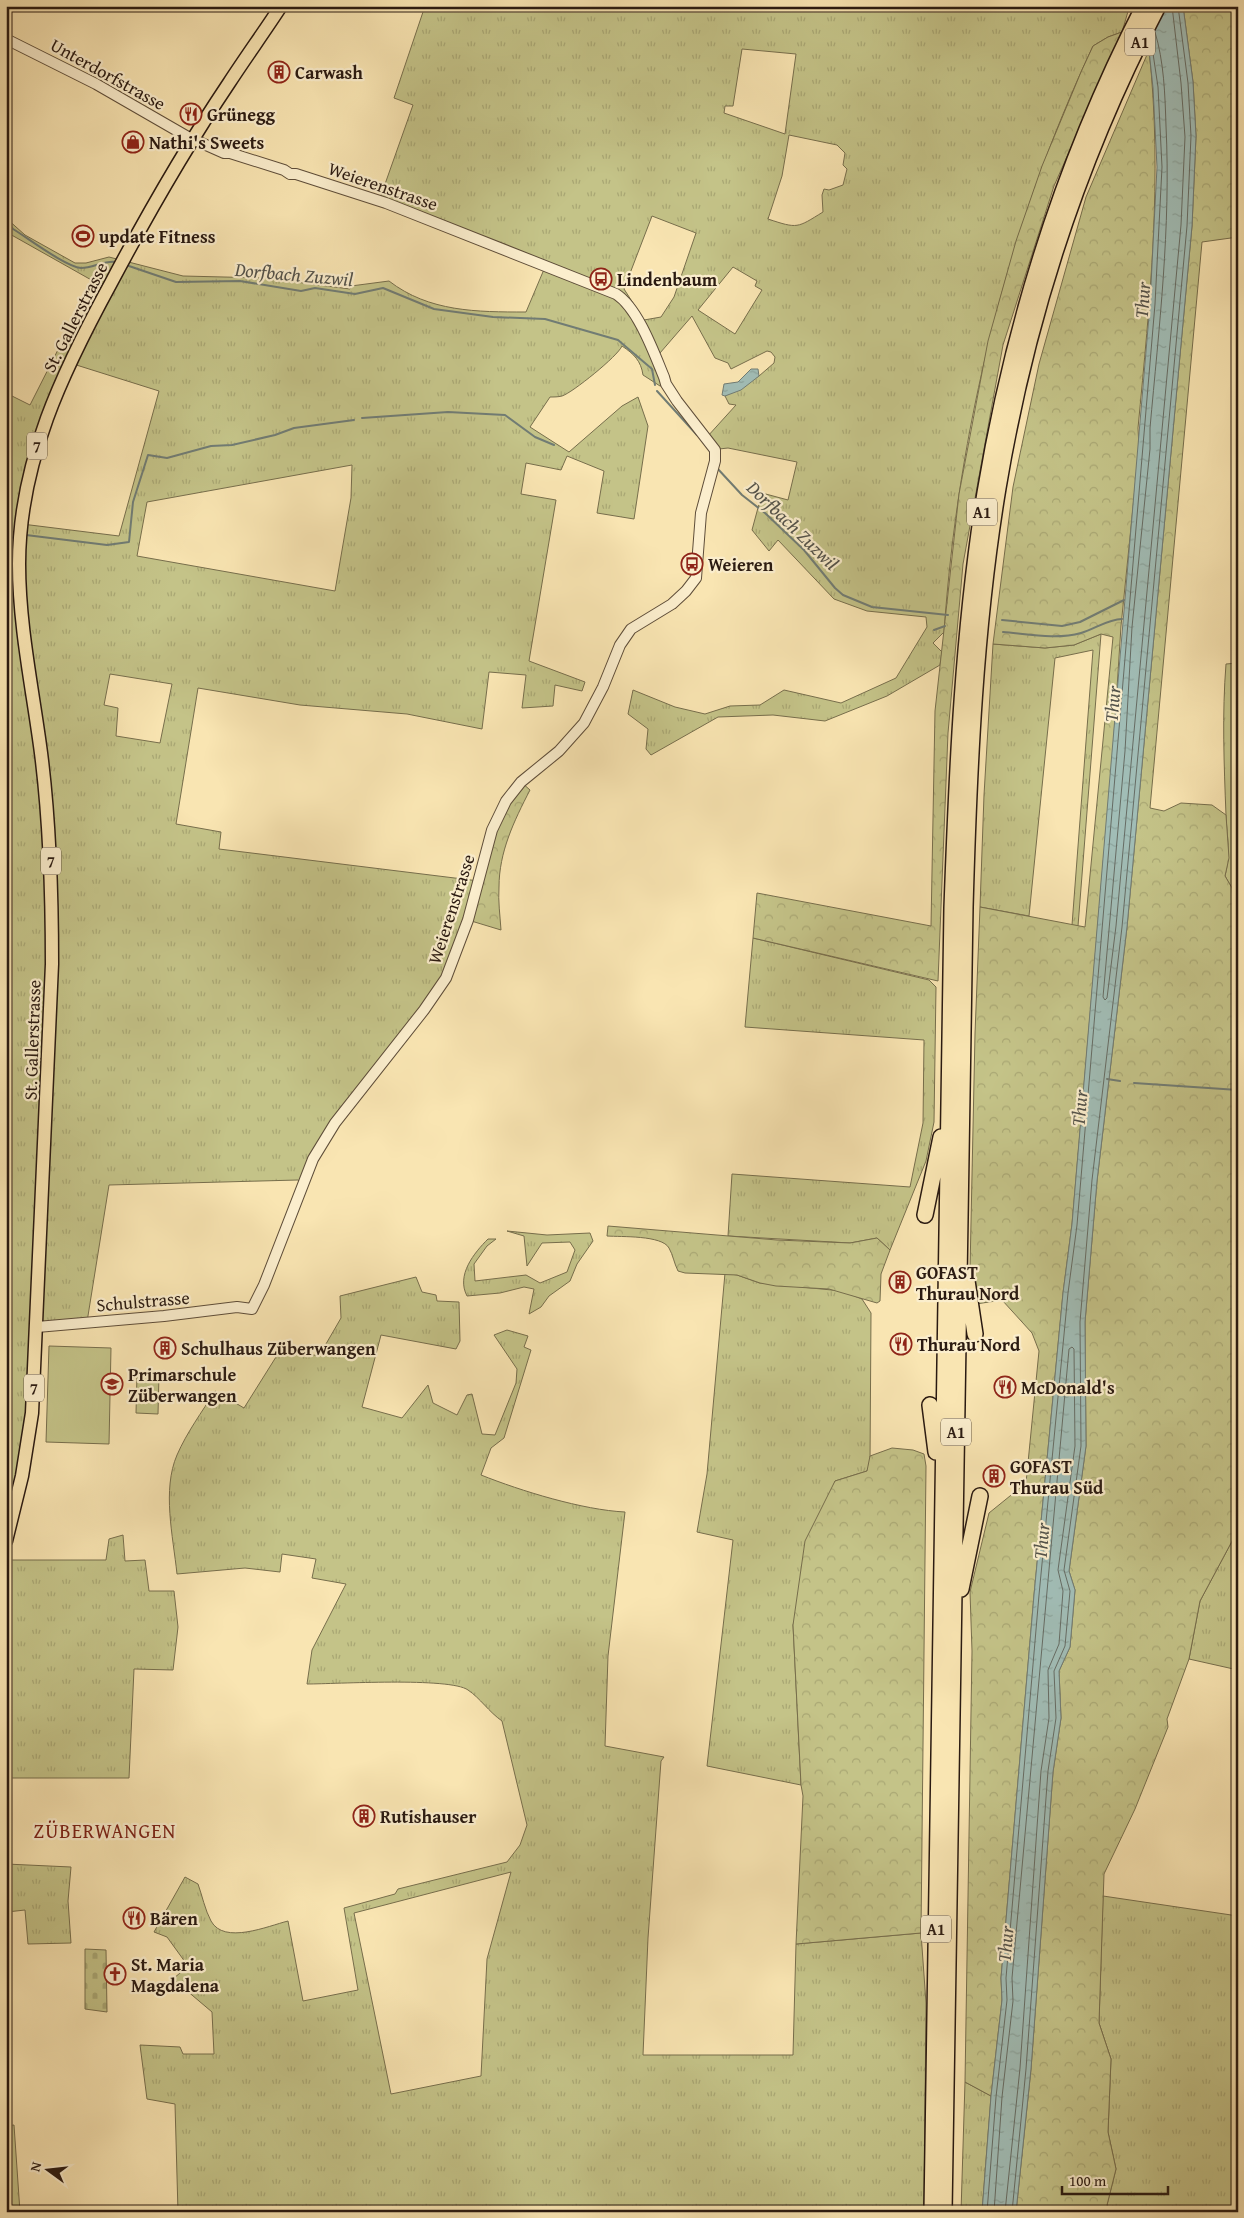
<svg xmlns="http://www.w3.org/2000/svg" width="1244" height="2218" font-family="'Gentium Book Plus',serif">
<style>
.grass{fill:url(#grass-tufts);stroke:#776e4c;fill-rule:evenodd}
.forest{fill:url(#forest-crowns);stroke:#776e4c}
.cemetery{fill:url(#cemetery-stones);stroke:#776e4c}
.pitch{fill:#c4c388;stroke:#776e4c}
.water{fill:url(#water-ripples);stroke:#717c74}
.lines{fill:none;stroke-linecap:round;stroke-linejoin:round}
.shore{stroke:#666c64;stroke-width:1}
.stream{stroke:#717c74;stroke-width:2}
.tertiary-casing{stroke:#5e4d39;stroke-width:12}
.primary-casing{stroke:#2a1a11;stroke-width:15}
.motorway-casing{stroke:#2a1a11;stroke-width:18}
.tertiary{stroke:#fbeecd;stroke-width:10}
.primary{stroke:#f9e5b2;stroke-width:12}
.motorway{stroke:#f9e5b2;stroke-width:15}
.labels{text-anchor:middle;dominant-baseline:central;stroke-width:4.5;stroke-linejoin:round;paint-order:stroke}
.shield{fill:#fbeecd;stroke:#695a49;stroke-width:1}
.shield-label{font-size:16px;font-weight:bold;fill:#2a1a11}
.poi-label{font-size:18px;font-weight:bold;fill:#2a1a11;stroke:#fbeecd;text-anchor:start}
.street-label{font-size:18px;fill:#2a1a11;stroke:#fbeecd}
.water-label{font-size:19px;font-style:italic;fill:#54534b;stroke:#fbeecd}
.quarter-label{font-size:20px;letter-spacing:1px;fill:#7a1f14;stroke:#fbeecd}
</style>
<defs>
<pattern id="grass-tufts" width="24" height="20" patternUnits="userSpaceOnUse" patternTransform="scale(1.25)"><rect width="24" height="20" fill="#c4c388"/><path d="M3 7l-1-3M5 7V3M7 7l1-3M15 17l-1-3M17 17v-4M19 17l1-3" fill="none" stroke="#a9a774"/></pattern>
<pattern id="forest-crowns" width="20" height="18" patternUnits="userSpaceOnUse" patternTransform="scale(1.25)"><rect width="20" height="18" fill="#c4c388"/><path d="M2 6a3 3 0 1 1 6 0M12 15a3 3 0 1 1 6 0" fill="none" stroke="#a9a774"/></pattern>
<pattern id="cemetery-stones" width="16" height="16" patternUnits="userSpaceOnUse" patternTransform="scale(1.25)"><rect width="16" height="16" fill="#c4c388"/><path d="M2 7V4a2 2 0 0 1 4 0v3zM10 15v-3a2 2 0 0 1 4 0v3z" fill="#a9a774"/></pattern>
<pattern id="water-ripples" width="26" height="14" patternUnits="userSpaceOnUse" patternTransform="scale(1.25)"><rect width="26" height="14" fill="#a1bdb6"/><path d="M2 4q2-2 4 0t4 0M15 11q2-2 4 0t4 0" fill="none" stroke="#8ba29b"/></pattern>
</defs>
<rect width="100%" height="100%" fill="#f9e5b2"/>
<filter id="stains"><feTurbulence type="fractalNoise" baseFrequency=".004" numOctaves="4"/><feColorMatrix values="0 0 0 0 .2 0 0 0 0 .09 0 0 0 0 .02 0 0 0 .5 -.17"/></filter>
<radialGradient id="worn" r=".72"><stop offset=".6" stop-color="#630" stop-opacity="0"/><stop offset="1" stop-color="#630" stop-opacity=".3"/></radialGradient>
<path class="grass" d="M 425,6 L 1128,6 L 1129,8 L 1122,32 L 1108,37 L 1093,46 C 1007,229 958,430 944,632 L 933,643 L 942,652 L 940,665 L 887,696 L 825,721 L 773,715 L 718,717 L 651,755 L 646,749 L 648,729 L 628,714 L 633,690 L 675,707 L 705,714 L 730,706 L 760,705 L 784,690 L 841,703 L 896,678 L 927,627 L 926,617 L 867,611 L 834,599 L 778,540 L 769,551 L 752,530 L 762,493 L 788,500 L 797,462 L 728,448 L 719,449 L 707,437 L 736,405 L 729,404 L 725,396 L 759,376 L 774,363 L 775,357 L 771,352 L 767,351 L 731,369 L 728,363 L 715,358 L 692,316 L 660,353 L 655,356 L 666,384 L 660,386 L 643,375 C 641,361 634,354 622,346 C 618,356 572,393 562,396 C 558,397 554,397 550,397 L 530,427 L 569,452 L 622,406 L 638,397 L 648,426 L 634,519 L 597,513 L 604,471 L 567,456 L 561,470 L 526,463 L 521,494 L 556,500 L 529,661 L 585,682 L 582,691 L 555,685 L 553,706 L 522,708 L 526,675 L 489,672 L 482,729 L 407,714 L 300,705 L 198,688 L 176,824 L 221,832 L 219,849 L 479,881 L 436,995 L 335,1123 L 303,1184 L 298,1180 L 109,1185 L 87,1322 L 37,1327 L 35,1369 L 6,1541 L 6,393 L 30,405 L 68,330 L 75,333 L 102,286 L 8,233 L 6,242 L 6,218 L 25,235 L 75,263 L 86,263 L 109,257 L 183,276 L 265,278 L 350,289 L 351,286 L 389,281 C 429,312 477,312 526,312 L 545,267 L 379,201 L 413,105 L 394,98 ZM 742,49 L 796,54 L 785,134 L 724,113 L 725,106 L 733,106 ZM 789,135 L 837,145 L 845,153 L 843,165 L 847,169 L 843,185 L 829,190 L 824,189 L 822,195 L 823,212 C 797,228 798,229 768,219 L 782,176 ZM 652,216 L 696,233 L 674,297 L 661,317 L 644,320 L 624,289 ZM 733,267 L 757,281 L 755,286 L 762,290 L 735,334 L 698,310 ZM 70,363 L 159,391 L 119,536 L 22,524 L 55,395 ZM 352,465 L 351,498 L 335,591 L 137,556 L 147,502 ZM 110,674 L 172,684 L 160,743 L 116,736 L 118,708 L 104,705 Z
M 1101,634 L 1078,926 L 1072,925 L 1093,650 L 1055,658 L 1029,916 L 980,907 L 984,795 L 993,644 L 1045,648 L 1074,645 Z
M 1238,663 L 1238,961 L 1232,888 L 1225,876 C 1231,852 1227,839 1226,815 C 1224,764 1222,714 1226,664 Z
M 753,938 L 929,980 L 936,987 L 934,1122 L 926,1161 L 890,1250 L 877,1238 L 850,1243 L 728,1236 L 732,1174 L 910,1187 L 923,1123 L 924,1040 L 745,1027 Z
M 507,1231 L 547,1235 L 590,1233 L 593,1241 L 577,1264 L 570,1281 L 549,1296 L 541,1307 L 529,1314 L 534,1289 L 524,1287 L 500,1293 L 467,1296 C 456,1275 474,1253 488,1239 L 496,1239 L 487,1246 L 474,1264 L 475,1281 L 526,1275 L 540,1283 L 567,1272 L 575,1250 L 570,1242 L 542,1243 L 527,1266 L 524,1236 Z
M 725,1273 L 737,1275 L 760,1283 L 842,1291 L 862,1299 L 871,1313 L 870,1462 L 867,1471 L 835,1481 L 793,1625 L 801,1785 L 707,1766 L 733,1540 L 697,1532 L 707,1474 Z
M 416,1277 L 422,1292 L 436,1295 L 437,1301 L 459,1302 L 460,1341 L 456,1349 L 381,1335 L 362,1407 L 402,1418 L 428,1385 L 433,1403 L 457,1415 L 467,1395 L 472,1394 L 482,1434 L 495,1435 L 516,1383 L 517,1369 L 494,1335 L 507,1330 L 528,1336 L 524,1347 L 531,1350 L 504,1438 L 491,1448 L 481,1475 C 521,1491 583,1510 625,1512 L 608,1656 L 605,1746 L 664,1757 L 661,1761 L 648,1938 L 643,2055 L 793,2055 L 796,1944 L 921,1933 L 926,2003 L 924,2212 L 178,2212 L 175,2104 L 147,2099 L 140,2045 L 180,2047 L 183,2054 L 214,2054 L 212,2012 L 173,1979 L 188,1966 L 167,1937 L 154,1932 L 185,1877 L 198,1884 C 202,1895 205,1910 211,1921 C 224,1945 268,1926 288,1921 L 303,2001 L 358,1990 L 344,1908 L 395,1894 L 398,1889 L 507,1862 L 520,1845 L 527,1825 L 502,1721 C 489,1712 480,1698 468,1690 C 450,1677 335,1684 307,1684 L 312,1650 L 346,1584 L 312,1578 L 316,1559 L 282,1554 L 280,1572 L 245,1568 L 177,1574 C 173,1536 162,1490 177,1455 C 187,1432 202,1412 215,1391 L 244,1408 L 281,1349 L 319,1356 L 341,1318 L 340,1296 ZM 511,1872 L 487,1959 L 481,2076 L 391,2094 L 354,1913 Z
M 1238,1530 L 1238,1670 L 1189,1659 L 1200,1601 Z
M 123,1535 L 125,1561 L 145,1560 L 149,1591 L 174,1591 L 178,1627 L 173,1670 L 134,1669 L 129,1778 L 6,1778 L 6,1560 L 106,1560 L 109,1539 Z
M 6,1864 L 71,1867 L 68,1901 L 71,1943 L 28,1944 L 25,1910 L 7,1912 L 10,1945 L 6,1945 Z
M 1103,1896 L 1238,1916 L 1238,2212 L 1108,2212 L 1107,2205 L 1116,2169 L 1108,2132 L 1111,2059 L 1099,2023 Z
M 965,2082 L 991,2096 L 982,2212 L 961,2212 Z
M 14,2125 L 20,2212 L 6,2212 L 6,2126 Z"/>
<path class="forest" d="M 1183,6 L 1238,6 L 1238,237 L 1202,242 L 1150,808 L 1164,811 L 1181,803 L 1212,805 L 1226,815 L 1229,858 L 1225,876 L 1232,888 L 1238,961 L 1238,1530 L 1200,1601 L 1189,1659 L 1167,1719 L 1168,1727 L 1135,1809 L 1104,1874 L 1099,2023 L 1111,2059 L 1108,2132 L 1116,2169 L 1107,2205 L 1108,2212 L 1016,2212 L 1031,2069 L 1053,1772 L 1061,1718 L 1059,1671 L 1070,1647 L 1075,1590 L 1069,1571 L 1086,1446 L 1085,1322 L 1097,1181 L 1127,927 L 1192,226 L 1196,136 L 1193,82 Z
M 1122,32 L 1054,186 L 1003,345 L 963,564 L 948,733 L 938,981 L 753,938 L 757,893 L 931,926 L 935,711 L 959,494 L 988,341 L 1016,241 L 1042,166 L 1081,72 L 1093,46 L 1108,37 Z
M 1149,50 C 1163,176 1150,302 1138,428 L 1139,448 L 1121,626 L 1113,750 L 1072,1224 L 1063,1293 L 1034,1595 L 1001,1978 L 1002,2000 L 991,2096 L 965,2082 L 972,1651 L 970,1592 L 989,1513 L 1026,1483 L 1039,1351 L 1032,1333 L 1002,1300 L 976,1304 L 970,1270 L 975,1034 L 980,907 L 1085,927 L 1113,637 L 1101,634 L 1074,645 L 1045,648 L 993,644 L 1013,487 L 1039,364 L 1086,197 Z
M 521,782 L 530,790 C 514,821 499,852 499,887 C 498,901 500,915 501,930 L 468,920 L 486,851 Z
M 608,1226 L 777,1240 L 850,1243 L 877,1238 L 890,1250 L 881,1274 L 880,1301 L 877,1303 L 829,1289 L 776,1286 L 760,1283 L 737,1275 L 685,1273 L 678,1271 C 674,1263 673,1255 669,1248 C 662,1235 621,1237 607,1236 Z
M 892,1448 L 913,1450 L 924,1454 L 926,1466 L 921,1933 L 796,1944 L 803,1796 L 801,1785 L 793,1625 L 805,1541 L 835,1481 L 867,1471 L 870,1456 Z"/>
<path class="cemetery" d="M 85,1949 L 106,1950 L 107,2012 L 85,2009 Z"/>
<path class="pitch" d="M 49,1346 L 111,1348 L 109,1444 L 46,1442 Z
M 137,1374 L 159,1374 L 158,1414 L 136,1413 Z"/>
<path class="water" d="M 1135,6 L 1183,6 L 1193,82 L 1196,136 L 1192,226 L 1127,927 L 1097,1181 L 1085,1322 L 1086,1446 L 1069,1571 L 1075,1590 L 1070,1647 L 1059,1671 L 1061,1718 L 1053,1772 L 1031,2069 L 1016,2212 L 982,2212 L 991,2096 L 1002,2000 L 1001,1978 L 1034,1595 L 1063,1293 L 1072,1224 L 1150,304 L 1157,167 L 1153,88 L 1149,50 Z
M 751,369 L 758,369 L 759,376 L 741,390 L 725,396 L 722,395 L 724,384 L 738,382 Z"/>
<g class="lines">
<path class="shore" d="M 1155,32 C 1164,62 1165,94 1166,126 C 1171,227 1159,328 1150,428 L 1150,449 L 1132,627 L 1125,751 L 1103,997 L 1105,1000 L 1107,998 L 1116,926 L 1181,225 L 1185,137 L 1181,83 L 1172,6
M 987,2212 L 996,2097 L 1007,2000 L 1006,1978 L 1039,1595 L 1068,1293 L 1077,1225 L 1155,304 L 1162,167 L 1158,87 L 1151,40
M 994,2212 L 1002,2097 L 1013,2001 L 1012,1978 L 1069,1349 L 1072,1347 L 1074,1349 L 1075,1446 L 1058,1570 L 1063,1591 L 1059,1644 L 1048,1670 L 1049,1718 L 1041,1771 L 1020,2068 L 1005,2212
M 1012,2212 L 1026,2069 L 1048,1771 L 1056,1718 L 1054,1671 L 1065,1646 L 1070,1591 L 1064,1570 L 1081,1446 L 1080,1322 L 1092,1180 L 1122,927 L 1187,226 L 1191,136 L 1188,83 L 1178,6"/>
<path class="stream" d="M 6,221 L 13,229 C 28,238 66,267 81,268 C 93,268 105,260 116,262
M 126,265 L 176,282 L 240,281 L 301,291 L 315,288 L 355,294 L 383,288 L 434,309 L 493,317 L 545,319 L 618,340 L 652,369 L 655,385
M 657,391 L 697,435
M 362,418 L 448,412 L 505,415 L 535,437 L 554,445
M 717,468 L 742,495 L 765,513 L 804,550 L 835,588 L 843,595 L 872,607 L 948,615
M 26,535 L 107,545 L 129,542 L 133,502 L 148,455 L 167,458 L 211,446 L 232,445 L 275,435 L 294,428 L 354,420
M 6,539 L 16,537
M 1002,620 L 1062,626 L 1080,622 L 1124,600
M 934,630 L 945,626
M 1003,632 C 1028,634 1056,640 1081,633 C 1095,629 1108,619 1122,619
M 1107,1079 L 1120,1081
M 1134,1083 L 1238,1090"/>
<g class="tertiary-casing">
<path id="tertiary" d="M 6,39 L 96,84 L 188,137 L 224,153 L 230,153 L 284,170 L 290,174 L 296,174 L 386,203 L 616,294 C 638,308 654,353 664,377 L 666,384 L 677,401 L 715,450 L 715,461 L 701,513 L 696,578 L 686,591 L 672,604 L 631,629 L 620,645 L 603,687 L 584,723 L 559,751 L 521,782 L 506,801 L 492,830 L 468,920 L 446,978 L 424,1010 L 335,1123 L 313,1159 L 264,1285 L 252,1309 L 237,1307 L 164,1316 L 37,1327"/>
</g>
<g class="primary-casing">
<path id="primary" d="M 6,1541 L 22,1476 L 32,1413 L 52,964 C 52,894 50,823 41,753 C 33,691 19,627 19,564 C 19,462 63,371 111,283 C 147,215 186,147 229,83 C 246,57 264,32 281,6"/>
</g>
<g class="motorway-casing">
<path id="motorway" d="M 925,1215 L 941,1137
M 966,1274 L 975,1334
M 930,1405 L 936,1452
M 961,1589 L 980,1496
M 932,2212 L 952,908 C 957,769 963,630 985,493 C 1013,324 1065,159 1144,6
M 944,2212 L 965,907 C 969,767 975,627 998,488 C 1026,320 1079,157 1158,6"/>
</g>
<use href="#tertiary" class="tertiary"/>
<use href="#primary" class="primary"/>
<use href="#motorway" class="motorway"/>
</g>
<defs>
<g id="building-ring" transform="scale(1.125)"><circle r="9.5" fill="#fbeecd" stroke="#8f2418" stroke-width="1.5"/><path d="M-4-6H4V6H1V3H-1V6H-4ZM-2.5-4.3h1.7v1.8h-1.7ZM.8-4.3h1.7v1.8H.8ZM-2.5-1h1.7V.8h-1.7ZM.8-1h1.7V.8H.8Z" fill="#8f2418"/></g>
<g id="restaurant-ring" transform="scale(1.125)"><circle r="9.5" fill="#fbeecd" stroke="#8f2418" stroke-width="1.5"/><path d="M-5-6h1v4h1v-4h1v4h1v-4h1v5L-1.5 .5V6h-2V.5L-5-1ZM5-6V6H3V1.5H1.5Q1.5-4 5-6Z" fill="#8f2418"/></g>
<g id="shop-ring" transform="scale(1.125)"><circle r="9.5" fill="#fbeecd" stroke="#8f2418" stroke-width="1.5"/><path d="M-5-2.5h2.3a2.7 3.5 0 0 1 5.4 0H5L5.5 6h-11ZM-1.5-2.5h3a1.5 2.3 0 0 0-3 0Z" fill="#8f2418"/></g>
<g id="stadium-ring" transform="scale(1.125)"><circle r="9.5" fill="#fbeecd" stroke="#8f2418" stroke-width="1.5"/><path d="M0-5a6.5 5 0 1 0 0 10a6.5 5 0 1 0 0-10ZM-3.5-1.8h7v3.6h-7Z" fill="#8f2418"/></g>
<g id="bus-ring" transform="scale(1.125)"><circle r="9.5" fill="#fbeecd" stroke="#8f2418" stroke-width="1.5"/><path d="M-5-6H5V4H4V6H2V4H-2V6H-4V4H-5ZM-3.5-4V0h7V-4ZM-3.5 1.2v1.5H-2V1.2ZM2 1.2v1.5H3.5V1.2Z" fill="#8f2418"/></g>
<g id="school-ring" transform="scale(1.125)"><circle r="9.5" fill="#fbeecd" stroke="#8f2418" stroke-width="1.5"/><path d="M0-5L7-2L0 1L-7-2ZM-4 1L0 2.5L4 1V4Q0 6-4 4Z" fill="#8f2418"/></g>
<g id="church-ring" transform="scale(1.125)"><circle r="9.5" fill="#fbeecd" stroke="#8f2418" stroke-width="1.5"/><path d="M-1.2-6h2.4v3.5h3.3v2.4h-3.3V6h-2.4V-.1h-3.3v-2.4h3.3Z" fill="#8f2418"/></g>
</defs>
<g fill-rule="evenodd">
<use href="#building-ring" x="279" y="72"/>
<use href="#restaurant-ring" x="191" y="114"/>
<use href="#shop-ring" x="133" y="142"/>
<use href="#stadium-ring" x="83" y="236"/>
<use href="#bus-ring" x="601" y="279"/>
<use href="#bus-ring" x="692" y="564"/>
<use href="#building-ring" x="900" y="1282"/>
<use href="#restaurant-ring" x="901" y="1344"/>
<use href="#building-ring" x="165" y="1348"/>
<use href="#school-ring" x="112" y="1384"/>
<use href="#restaurant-ring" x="1005" y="1387"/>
<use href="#building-ring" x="994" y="1476"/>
<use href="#building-ring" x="364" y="1816"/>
<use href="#restaurant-ring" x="134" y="1918"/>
<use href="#church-ring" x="115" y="1974"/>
</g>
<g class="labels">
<g class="shield">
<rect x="1125" y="28.5" width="30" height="27" rx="4"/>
<rect x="27" y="432.5" width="20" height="27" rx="4"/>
<rect x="967" y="498.5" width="30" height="27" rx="4"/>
<rect x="41" y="847.5" width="20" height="27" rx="4"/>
<rect x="24" y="1374.5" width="20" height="27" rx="4"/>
<rect x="941" y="1418.5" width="30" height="27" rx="4"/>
<rect x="921" y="1915.5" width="30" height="27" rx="4"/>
</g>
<g class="shield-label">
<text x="1140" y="42">A1</text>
<text x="37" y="446">7</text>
<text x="982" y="512">A1</text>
<text x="51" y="861">7</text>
<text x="34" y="1388">7</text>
<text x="956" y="1432">A1</text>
<text x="936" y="1929">A1</text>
</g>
<g class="poi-label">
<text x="295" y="72">Carwash</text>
<text x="207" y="114">Grünegg</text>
<text x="149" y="142">Nathi's Sweets</text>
<text x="99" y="236">update Fitness</text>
<text x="617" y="279">Lindenbaum</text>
<text x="708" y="564">Weieren</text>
<text x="916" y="1272">GOFAST<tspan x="916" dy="21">Thurau Nord</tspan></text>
<text x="917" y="1344">Thurau Nord</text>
<text x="181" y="1348">Schulhaus Züberwangen</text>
<text x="128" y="1374">Primarschule<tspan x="128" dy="21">Züberwangen</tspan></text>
<text x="1021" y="1387">McDonald's</text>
<text x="1010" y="1466">GOFAST<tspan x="1010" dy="21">Thurau Süd</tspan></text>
<text x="380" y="1816">Rutishauser</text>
<text x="150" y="1918">Bären</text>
<text x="131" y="1964">St. Maria<tspan x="131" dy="21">Magdalena</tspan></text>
</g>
<g class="street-label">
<text transform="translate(108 74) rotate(29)">Unterdorfstrasse</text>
<text transform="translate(383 186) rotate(19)">Weierenstrasse</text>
<text transform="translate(75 317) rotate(-63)">St. Gallerstrasse</text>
<text transform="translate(451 909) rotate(-72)">Weierenstrasse</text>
<text transform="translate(32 1040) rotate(-88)">St. Gallerstrasse</text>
<text transform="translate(143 1301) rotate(-5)">Schulstrasse</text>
</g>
<g class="water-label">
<text transform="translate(294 274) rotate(5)">Dorfbach Zuzwil</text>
<text transform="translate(1142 300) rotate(-86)">Thur</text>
<text transform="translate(793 525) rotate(44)">Dorfbach Zuzwil</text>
<text transform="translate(1112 704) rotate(-85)">Thur</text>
<text transform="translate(1079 1108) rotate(-85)">Thur</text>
<text transform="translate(1041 1541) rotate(-85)">Thur</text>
<text transform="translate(1005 1944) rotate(-85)">Thur</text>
</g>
<g class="quarter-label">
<text x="105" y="1830">ZÜBERWANGEN</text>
</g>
</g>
<rect width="1244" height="2218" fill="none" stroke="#f9e5b2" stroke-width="25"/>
<rect x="8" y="8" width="1229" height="2203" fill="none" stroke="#2a1a11" stroke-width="2.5"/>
<rect x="12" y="12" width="1219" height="2193" fill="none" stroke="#2a1a11"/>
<g transform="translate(48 2170) rotate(285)" stroke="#fbeecd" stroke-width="4" paint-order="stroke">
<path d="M0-4L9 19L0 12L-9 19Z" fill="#2a1a11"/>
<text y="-8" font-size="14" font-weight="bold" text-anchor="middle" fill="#2a1a11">N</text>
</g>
<path d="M1062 2186v8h106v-8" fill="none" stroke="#2a1a11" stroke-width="2.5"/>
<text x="1069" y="2186" font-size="15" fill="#2a1a11" stroke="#fbeecd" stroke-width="4" paint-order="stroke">100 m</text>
<rect width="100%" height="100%" filter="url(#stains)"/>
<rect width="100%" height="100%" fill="url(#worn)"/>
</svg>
